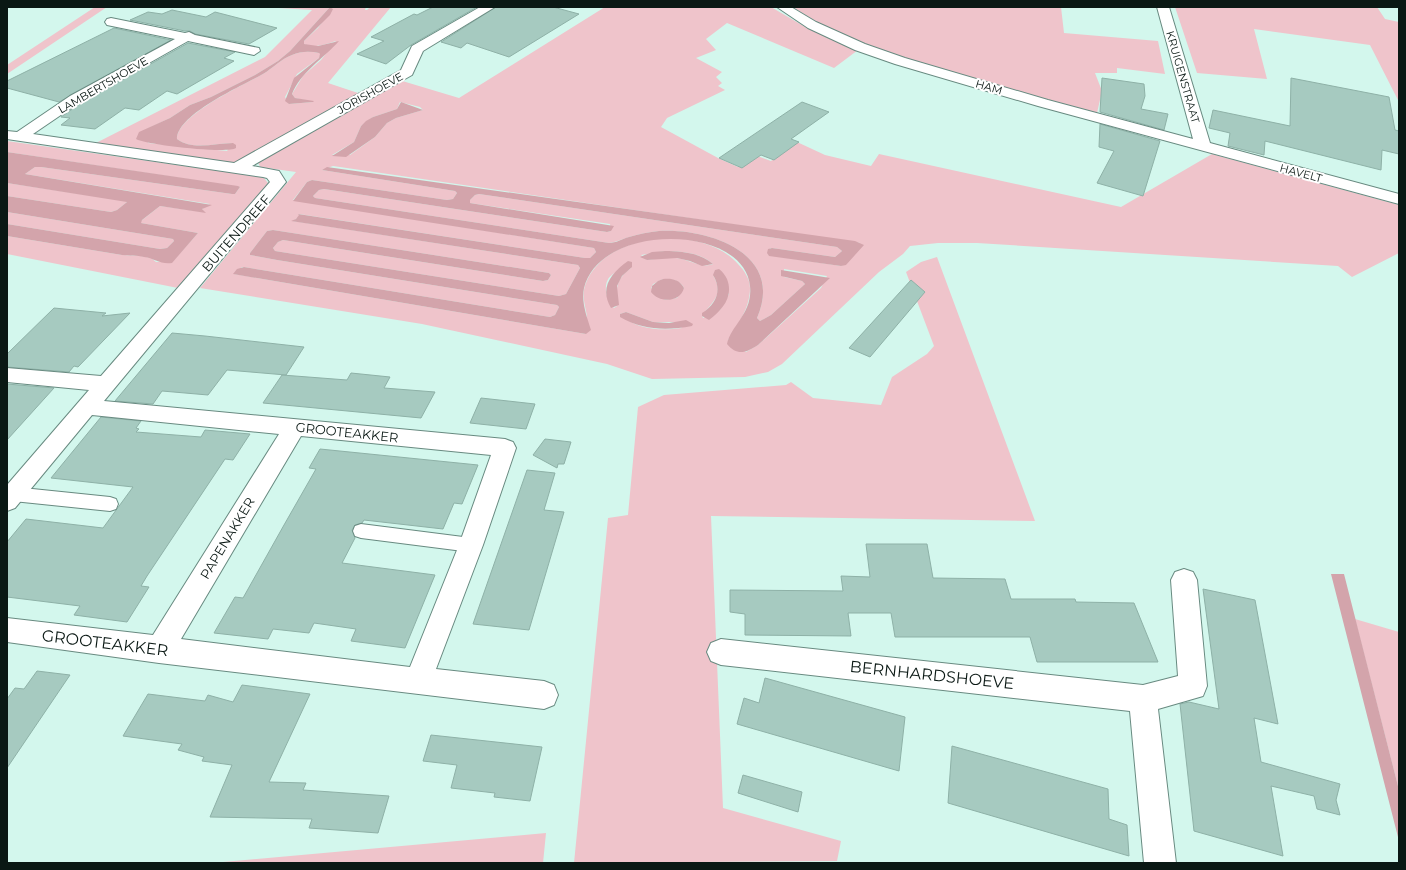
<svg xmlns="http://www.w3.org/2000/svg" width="1406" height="870" font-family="Montserrat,sans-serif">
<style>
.green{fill:#efc4cb;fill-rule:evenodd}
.water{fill:#d3a4ab}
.building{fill:#a6cac0;stroke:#8eb1a7}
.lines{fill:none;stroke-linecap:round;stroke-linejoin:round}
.lane-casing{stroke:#688a80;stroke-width:2}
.street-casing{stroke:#688a80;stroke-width:2}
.lane{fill:#fff;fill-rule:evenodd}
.street{fill:#fff;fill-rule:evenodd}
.labels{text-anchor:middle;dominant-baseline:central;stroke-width:4;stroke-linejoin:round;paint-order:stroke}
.far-street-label{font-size:11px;fill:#0a1814;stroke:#fff}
.street-label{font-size:13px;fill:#0a1814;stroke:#fff}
.near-street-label{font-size:16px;fill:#0a1814;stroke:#fff}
</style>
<rect width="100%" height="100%" fill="#d3f7ed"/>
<path class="green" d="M 95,7 L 107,7 L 7,74 L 7,65 Z
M 262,7 L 330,7 L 290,51 L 278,61 L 255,75 L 211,97 L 190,105 L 170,118 L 147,129 L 148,143 L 227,151 L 233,143 C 215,143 193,151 177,139 C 177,115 244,85 263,74 C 273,68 281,59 292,55 C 301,51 310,51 319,53 L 321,54 L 319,58 L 297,74 L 285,97 L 289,104 L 313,102 L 295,98 L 292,94 L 303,76 L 321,60 L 336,41 C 326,44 314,49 304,44 L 304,41 L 318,28 L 333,7 L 366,7 L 365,10 L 367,10 L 370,7 L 391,7 L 328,83 L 361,94 L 248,158 L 232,163 L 94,144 L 265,57 L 312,10 Z
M 605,7 L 771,7 L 807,28 L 858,50 L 834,68 L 727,23 L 706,39 L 716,50 L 696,58 L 722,72 L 716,77 L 722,83 L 718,86 L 725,90 L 667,118 L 661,127 L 718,158 L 738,167 L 755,155 L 771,161 L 797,142 L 825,155 L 871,166 L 879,154 L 1121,207 L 1212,154 L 1399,205 L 1399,253 L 1352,277 L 1338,266 L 977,243 L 938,243 L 910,246 L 903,254 L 879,272 L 782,364 L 768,372 L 745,377 L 652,379 L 607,364 L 422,324 L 200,288 L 296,172 L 260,167 L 258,162 L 399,80 L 459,98 ZM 400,102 L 420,107 L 423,110 L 396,118 L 387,123 L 375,137 L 350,155 L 332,155 L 354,142 L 361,126 L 366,122 L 373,117 L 397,109 ZM 333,166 L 860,243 L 848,262 L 841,266 L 768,255 L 770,248 L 772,248 L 835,257 L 842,251 L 837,247 L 479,194 L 475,195 L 470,200 L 470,203 L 610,224 L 611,231 L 607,232 L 324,189 L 319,190 L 313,196 L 315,198 L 609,243 C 616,242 622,239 629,237 C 639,234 649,232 659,231 C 710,228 785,254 757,318 L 760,321 L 771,315 L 805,284 L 802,281 L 784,277 L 784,269 L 827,276 L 821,288 L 758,345 L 746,352 L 728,340 C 738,324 750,308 750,288 C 750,279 744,270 738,264 C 703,224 606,231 586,283 C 581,295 585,304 587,316 C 587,322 586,328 586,334 L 234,274 L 242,267 L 244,267 L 550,317 L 555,315 L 559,307 L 557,305 L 277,260 L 250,255 L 250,253 L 267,231 L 273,230 L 549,273 L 551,275 L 548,280 L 543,281 L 283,240 L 278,242 L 273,248 L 275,251 L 559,296 L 566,294 L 580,268 L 578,265 L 293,221 L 299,217 L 299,214 L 585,258 L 590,258 L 596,252 L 594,248 L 293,200 L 307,182 L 312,180 L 447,200 L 453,199 L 457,193 L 455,191 L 322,170 ZM 665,251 C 681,251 702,253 713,264 C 701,269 689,259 676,258 C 666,257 657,259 647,260 L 641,255 ZM 631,268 C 623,274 616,282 617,293 C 617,299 619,301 617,306 L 614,308 C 606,301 601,282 613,274 C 617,271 625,270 631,268 ZM 713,275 L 729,294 L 720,310 L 703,318 L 702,315 C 714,301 724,294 713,275 ZM 663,279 C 672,279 680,280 684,288 L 677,298 L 665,300 L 651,288 L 653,284 ZM 626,312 L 653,322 L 677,322 L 682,328 C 661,331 636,330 620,314 Z
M 793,7 L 1061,7 L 1064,33 L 1158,41 L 1165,74 L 1117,68 L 1117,73 L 1095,73 L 1102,91 L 1097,113 C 1054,101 1011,90 969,78 C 907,61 846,43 793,7 Z
M 1175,7 L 1377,7 L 1385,19 L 1399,22 L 1399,102 L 1370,45 L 1254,29 L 1267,79 L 1197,73 Z
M 7,141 L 255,176 L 264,178 L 268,183 L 267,186 L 178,288 L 7,254 L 7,236 L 122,255 L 141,256 L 151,258 L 156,262 L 173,261 L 198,233 L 141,223 L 141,221 L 160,206 L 204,212 L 202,209 L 210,204 L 25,174 L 35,167 L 41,167 L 232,194 L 235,194 L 240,187 L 7,152 Z
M 7,183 L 127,201 L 127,202 L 117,210 L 111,212 L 7,196 Z
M 7,212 L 173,239 L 174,241 L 167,248 L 160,249 L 7,224 Z
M 937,257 L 1035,521 L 711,516 L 723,808 L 841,841 L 837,861 L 574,863 L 608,518 L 628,515 L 638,407 L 664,395 L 786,385 L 791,382 L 813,398 L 881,405 L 892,377 L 927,354 L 934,346 L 906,272 L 921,262 Z
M 1355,619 L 1399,632 L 1399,790 Z
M 546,833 L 543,863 L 212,863 Z"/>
<path class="water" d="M 330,7 L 333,9 L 330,15 L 304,41 L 304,44 L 318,46 L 339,41 C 324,58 300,73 292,94 L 295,98 L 314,101 L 313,102 L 289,104 L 285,101 L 294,78 L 319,58 L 320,54 L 319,53 C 310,51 301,51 292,55 C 281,59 273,68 263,74 C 244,85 177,114 177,139 C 193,151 215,143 233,143 L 236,145 L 236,148 C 227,154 147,145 136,139 L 139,132 L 170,118 L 190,105 L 211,97 L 255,75 L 278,61 L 290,51 Z
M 401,102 L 423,110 L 396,118 L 387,123 L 375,137 L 346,157 L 332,156 L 354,142 L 361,126 L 366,121 L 373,117 L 397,109 Z
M 7,152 L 238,186 L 240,187 L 235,194 L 232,194 L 41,167 L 35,167 L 25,174 L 212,205 L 202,209 L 206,213 L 160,206 L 142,220 L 141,223 L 198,233 L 172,263 C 161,265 154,258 144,257 C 137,255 129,256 122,255 L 7,236 L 7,224 L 160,249 L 167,248 L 174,241 L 173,239 L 7,212 L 7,196 L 111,212 L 117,210 L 127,202 L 7,183 Z
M 327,167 L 855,241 L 864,245 L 846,265 L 841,266 L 769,256 L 767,253 L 768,249 L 772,248 L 835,257 L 842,251 L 837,247 L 479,194 L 475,195 L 470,200 L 470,203 L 614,226 L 611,231 L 607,232 L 324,189 L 319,190 L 313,196 L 315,198 L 609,243 C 616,243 622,239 629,237 C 639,234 649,232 659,231 C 710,228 785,254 757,318 L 760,321 L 771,315 L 805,284 L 802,281 L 781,276 L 781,270 L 830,278 L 758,345 C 746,353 737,356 727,344 C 731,325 753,313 750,286 C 744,224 600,222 584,288 C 581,302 587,317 591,330 L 586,334 L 233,274 L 237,269 L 244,267 L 550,317 L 555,315 L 559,307 L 557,305 L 277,260 L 250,255 L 250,253 L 267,231 L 273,230 L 549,273 L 551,275 L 548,280 L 543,281 L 283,240 L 278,242 L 273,248 L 275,251 L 559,296 L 566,294 L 580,268 L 578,265 L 291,221 L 296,219 L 299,215 L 298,214 L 585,258 L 590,258 L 596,252 L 594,248 L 293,201 L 307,182 L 312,180 L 447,200 L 453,199 L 457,193 L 455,191 L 322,170 Z
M 665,251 C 681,251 701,253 713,264 L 702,266 L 690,261 L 677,258 L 647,260 L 640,257 L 652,252 Z
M 628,261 L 632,262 L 632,267 L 622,276 L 617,286 L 619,305 L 611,308 C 599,288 611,273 628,261 Z
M 719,269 C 723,272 725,275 727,279 C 734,297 722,310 709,320 L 702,316 L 702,313 C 717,304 722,289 713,275 L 715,270 Z
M 663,279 C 672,278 680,280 684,288 C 680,303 659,303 651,292 L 652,286 L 658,281 Z
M 626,312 L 653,322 L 669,323 L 686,320 L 693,324 L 692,326 C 666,331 643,330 620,317 L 620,314 Z
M 1331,574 L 1344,574 L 1399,790 L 1399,841 Z"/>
<path class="building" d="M 433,7 L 477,7 L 411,45 L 386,64 L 357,54 L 384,41 L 371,37 L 414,14 L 417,15 Z
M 496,7 L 553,7 L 579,14 L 509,57 L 467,43 L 461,48 L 441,42 Z
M 172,10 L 206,17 L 215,12 L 277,28 L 249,44 L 195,34 L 190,31 L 185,31 L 130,20 L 148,12 L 162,14 Z
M 114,28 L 171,40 L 59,102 L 7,88 L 7,81 Z
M 188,43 L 235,52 L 224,58 L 234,61 L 177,94 L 167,91 L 139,110 L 125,108 L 95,129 L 61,125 L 70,118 L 61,117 L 81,103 Z
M 1102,78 L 1144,84 L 1145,96 L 1141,109 L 1168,114 L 1164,130 L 1100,112 Z
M 1291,78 L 1389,97 L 1395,130 L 1399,131 L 1399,154 L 1382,150 L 1381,170 L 1265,141 L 1264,155 L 1228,146 L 1230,133 L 1209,128 L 1213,110 L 1290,126 Z
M 802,102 L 829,112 L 791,139 L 799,142 L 774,160 L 761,155 L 742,168 L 719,158 Z
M 1100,124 L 1160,141 L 1143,196 L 1097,183 L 1114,151 L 1099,147 Z
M 911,280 L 925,292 L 870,357 L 849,348 Z
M 54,308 L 106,313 L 102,316 L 130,313 L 78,367 L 74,366 L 69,372 L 7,367 L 7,354 Z
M 172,333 L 205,336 L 304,347 L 286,375 L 227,370 L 208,395 L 162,391 L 153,404 L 115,401 Z
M 351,373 L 390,377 L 384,388 L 435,392 L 421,418 L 263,403 L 282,375 L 347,380 Z
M 7,384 L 54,388 L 7,440 Z
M 481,398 L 535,404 L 526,429 L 470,423 Z
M 101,417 L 141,421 L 136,428 L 139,429 L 136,432 L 201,437 L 205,430 L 250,434 L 233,460 L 225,459 L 147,576 L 141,586 L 149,587 L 127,622 L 74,615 L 80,606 L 7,597 L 7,542 L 26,519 L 103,528 L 133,487 L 51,478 Z
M 545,439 L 571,442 L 564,464 L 558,464 L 557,468 L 533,455 Z
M 320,449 L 478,465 L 462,504 L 454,503 L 443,529 L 364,520 L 362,523 L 355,525 L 352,530 L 355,538 L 342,563 L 435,575 L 405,648 L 351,641 L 356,629 L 314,623 L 309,633 L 273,629 L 268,639 L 214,633 L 235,597 L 243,598 L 284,525 L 316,469 L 309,468 Z
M 527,470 L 555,473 L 544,510 L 564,512 L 529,630 L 473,624 Z
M 866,544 L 927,544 L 933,578 L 1005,579 L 1011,599 L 1075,599 L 1076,602 L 1134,603 L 1158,662 L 1037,662 L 1030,637 L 895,637 L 891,613 L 848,613 L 851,636 L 745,635 L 745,614 L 730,612 L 730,590 L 843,591 L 841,576 L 870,577 Z
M 1203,589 L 1255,600 L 1278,724 L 1254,718 L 1261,762 L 1340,784 L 1336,800 L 1340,815 L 1317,809 L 1314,796 L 1271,786 L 1283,856 L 1194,831 L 1180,704 L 1189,702 L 1219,709 Z
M 37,671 L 70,675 L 7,768 L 7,699 L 15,688 L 24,689 Z
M 765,678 L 905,717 L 899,771 L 737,724 L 744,698 L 759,703 Z
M 242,685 L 310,694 L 269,782 L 306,783 L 303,790 L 389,796 L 378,833 L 309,828 L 312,819 L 210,817 L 232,765 L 202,761 L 204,757 L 178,750 L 182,744 L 123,736 L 148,694 L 205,701 L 208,695 L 233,702 Z
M 431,735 L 542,747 L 530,801 L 494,797 L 495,793 L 451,788 L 457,765 L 423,761 Z
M 952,746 L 1108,789 L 1109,819 L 1127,825 L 1129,856 L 948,803 Z
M 743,775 L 802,792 L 798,812 L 738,793 Z"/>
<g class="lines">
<g class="lane-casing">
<path id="lane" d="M 13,487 L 110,497 L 116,499 L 118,504 L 116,509 L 110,511 L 13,501 L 7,498 L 7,489 Z
M 361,524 L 471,538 L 477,540 L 479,545 L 477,550 L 471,552 L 361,538 L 355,536 L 353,531 L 355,526 Z"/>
</g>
<g class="street-casing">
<path id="street" d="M 480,7 L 495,7 L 423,51 L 412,75 L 252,166 L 279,171 L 286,182 L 104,401 L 505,439 L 513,442 L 516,448 L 483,545 L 436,669 L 544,681 L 554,685 L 558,695 L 554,705 L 544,709 L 159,663 L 7,642 L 7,618 L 153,635 L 279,434 L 92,415 L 15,508 L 7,511 L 7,485 L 89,390 L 7,382 L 7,368 L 101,376 L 270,182 L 267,178 L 263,177 L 7,139 L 7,131 L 17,132 L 70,96 L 175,39 L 107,25 L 105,22 L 107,19 L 111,18 L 185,33 L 189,32 L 195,35 L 259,48 L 260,51 L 254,55 L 188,41 L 80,102 L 33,134 L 234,163 L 401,70 L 412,46 ZM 301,436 L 491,455 L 459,545 L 410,667 L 181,639 Z
M 777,7 L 791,7 L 816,22 L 865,44 L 905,58 L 1048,100 L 1193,139 L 1157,7 L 1169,7 L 1210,143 L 1399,194 L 1399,204 L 1038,106 L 895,64 L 855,50 L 808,28 Z
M 1184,569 L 1193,572 L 1197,580 L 1207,686 L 1203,696 L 1158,709 L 1176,863 L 1144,863 L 1130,711 L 721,665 L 711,661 L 707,652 L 711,643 L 721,639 L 1143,685 L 1178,676 L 1171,580 L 1175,572 Z"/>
</g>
<use href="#lane" class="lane"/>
<use href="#street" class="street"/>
</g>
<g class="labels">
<g class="far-street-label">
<text transform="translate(1183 77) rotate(74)">KRUIGENSTRAAT</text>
<text transform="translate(103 85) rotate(-30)">LAMBERTSHOEVE</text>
<text transform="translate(989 87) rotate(16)">HAM</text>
<text transform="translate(370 93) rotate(-29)">JORISHOEVE</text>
<text transform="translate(1301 173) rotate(15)">HAVELT</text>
</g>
<g class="street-label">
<text transform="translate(236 233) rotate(-49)">BUITENDREEF</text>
<text transform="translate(347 432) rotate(6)">GROOTEAKKER</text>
<text transform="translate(227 538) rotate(-59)">PAPENAKKER</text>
</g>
<g class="near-street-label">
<text transform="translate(105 643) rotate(7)">GROOTEAKKER</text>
<text transform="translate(932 675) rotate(6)">BERNHARDSHOEVE</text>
</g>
</g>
<rect width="1406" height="870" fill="none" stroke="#0a1814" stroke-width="16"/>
</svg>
